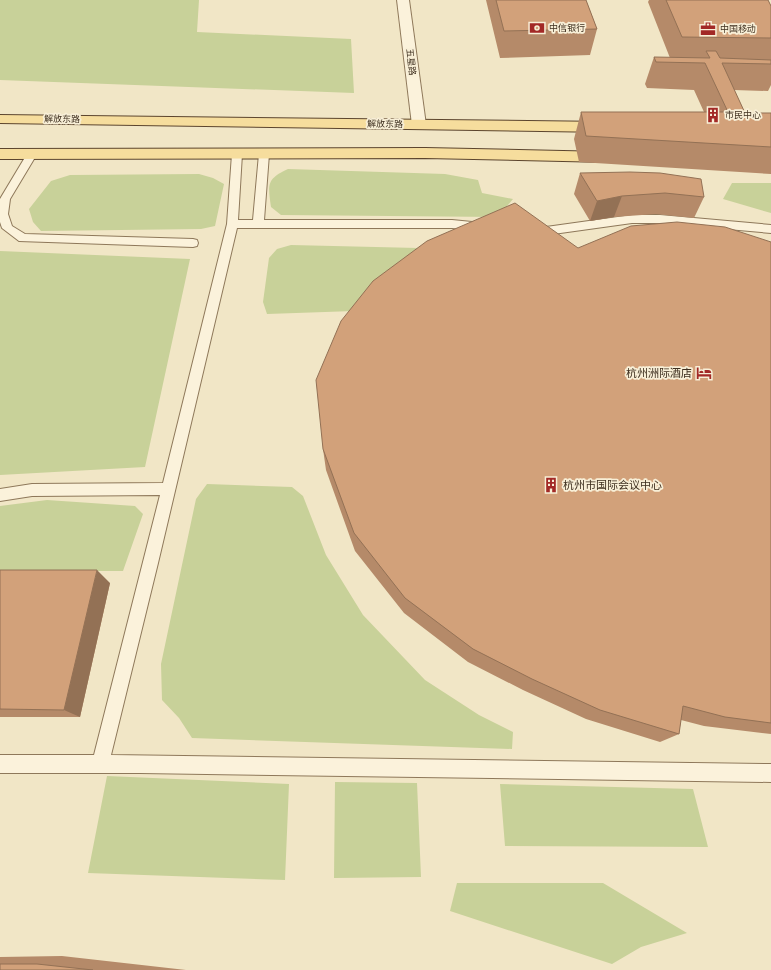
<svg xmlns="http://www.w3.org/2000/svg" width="771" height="970" font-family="'PT Serif','Noto Sans SC',serif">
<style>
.green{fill:#c8d199}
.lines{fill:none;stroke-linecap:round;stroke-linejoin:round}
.lane-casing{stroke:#8e785a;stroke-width:2}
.street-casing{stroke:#8e785a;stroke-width:2}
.primary-casing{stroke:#5c452e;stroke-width:2}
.lane{fill:#fbf2db;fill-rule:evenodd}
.street{fill:#fbf2db;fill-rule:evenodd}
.primary{fill:#f6dd9d;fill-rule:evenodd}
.wall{fill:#b58a69}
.shaded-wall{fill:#937155}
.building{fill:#d2a17a;stroke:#937155}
.labels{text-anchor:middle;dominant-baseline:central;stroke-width:3.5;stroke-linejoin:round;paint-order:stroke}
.far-poi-label{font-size:9px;fill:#3e2f1f;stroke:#f8efd7;text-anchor:start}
.far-street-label{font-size:9px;fill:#3e2f1f;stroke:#f8efd7}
.poi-label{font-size:11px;fill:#3e2f1f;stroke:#f8efd7;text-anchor:end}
</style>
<rect width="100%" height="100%" fill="#f1e6c6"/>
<path class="green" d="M 0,0 L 199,0 L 197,32 L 351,39 L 354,93 L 0,80 Z
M 288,169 L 445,174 L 478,180 L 482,193 L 513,199 L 498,217 L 281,215 L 271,207 C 268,185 266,179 288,169 Z
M 199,174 L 213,178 L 224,184 L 215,226 L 201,229 L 41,231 L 33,222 L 29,209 L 51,181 L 70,175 Z
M 732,183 L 771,183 L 771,213 L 723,199 Z
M 291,245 L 418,248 L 354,311 L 267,314 L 263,302 L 269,258 L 277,249 Z
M 0,251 L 190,259 L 145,467 L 0,475 Z
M 207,484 L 292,487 L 303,496 L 326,555 L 363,615 L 425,680 L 479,715 L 513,732 L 512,749 L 192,738 L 179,718 L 162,700 L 161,664 L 196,499 Z
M 47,500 L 135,506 L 143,514 L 123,571 L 13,571 L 0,612 L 0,506 Z
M 107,776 L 289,784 L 285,880 L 88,873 Z
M 335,782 L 417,783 L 421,877 L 334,878 Z
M 500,784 L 693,789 L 708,847 L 505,846 Z
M 457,883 L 603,883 L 687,933 L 641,947 L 612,964 L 450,911 Z"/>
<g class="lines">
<g class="lane-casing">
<path id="lane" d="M 32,151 L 37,154 L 10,199 L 8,214 L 12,226 L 25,234 L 193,239 L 197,240 L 198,243 L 197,246 L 193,247 L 19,241 L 2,228 L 0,222 L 0,199 L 27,154 Z
M 237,151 L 242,154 L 238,220 L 253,220 L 259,154 L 264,151 L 269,154 L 264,220 L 452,220 L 482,223 L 486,224 L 487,227 L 486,230 L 482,231 L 452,228 L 237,228 L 158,563 L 111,755 L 771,764 L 771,782 L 140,773 L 0,773 L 0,755 L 94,755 L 160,495 L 32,496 L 0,501 L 0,489 L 32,484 L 163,483 L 227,224 L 232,154 Z
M 632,215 L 660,215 L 771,225 L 771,233 L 660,223 L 632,223 L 546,235 L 531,233 L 530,230 L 531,227 L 546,227 Z"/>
</g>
<g class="street-casing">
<path id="street" d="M 397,0 L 409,0 L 426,125 L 424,128 L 419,129 L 414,128 L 412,125 Z"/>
</g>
<g class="primary-casing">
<path id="primary" d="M 0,115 L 608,122 L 613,124 L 616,127 L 613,130 L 608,132 L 0,123 Z
M 425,148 L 607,152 L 613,154 L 615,157 L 613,160 L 607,162 L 425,158 L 0,159 L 0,149 Z"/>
</g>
<use href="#lane" class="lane"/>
<use href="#street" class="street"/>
<use href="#primary" class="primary"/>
</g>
<path class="wall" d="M 486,0 L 586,0 L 597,29 L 590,55 L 500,58 Z
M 649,0 L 768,0 L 771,6 L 771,85 L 768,91 L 734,90 L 745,113 L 771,113 L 771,174 L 579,162 L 574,139 L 581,112 L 704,112 L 694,90 L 647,88 L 645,84 L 654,57 L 670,58 L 648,2 Z
M 580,173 L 704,197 L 694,218 L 656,214 L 614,217 L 590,221 L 574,194 Z
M 771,242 L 771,734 L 704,726 L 681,720 L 679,734 L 660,742 L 586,719 L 523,690 L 468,662 L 404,613 L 355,551 L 326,470 L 323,449 L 578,248 Z
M 0,570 L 110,583 L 80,717 L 0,717 Z
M 62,956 L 186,970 L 0,970 L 0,957 Z"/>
<path class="shaded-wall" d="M 622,196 L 614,217 L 590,221 L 597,201 Z
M 97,570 L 110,583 L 80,717 L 64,710 Z"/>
<path class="building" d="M 496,0 L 586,0 L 597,29 L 504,31 Z
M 666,0 L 768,0 L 771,6 L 771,38 L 682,37 Z
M 706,51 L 716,51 L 720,58 L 771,60 L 771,64 L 722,63 L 745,113 L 771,113 L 771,147 L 586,136 L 581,112 L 728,112 L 705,63 L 656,62 L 654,57 L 710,58 Z
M 630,172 L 660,173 L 701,179 L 704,197 L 665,193 L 622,196 L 597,201 L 580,173 Z
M 515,203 L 578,248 L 631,226 L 677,222 L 725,227 L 771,242 L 771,723 L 725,717 L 683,706 L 679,734 L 600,710 L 532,679 L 473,649 L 405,598 L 354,533 L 323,449 L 316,380 L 341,321 L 373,281 L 427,241 Z
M 0,570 L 97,570 L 64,710 L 0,709 Z
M 0,964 L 37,964 L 93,970 L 0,970 Z"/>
<defs>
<g id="bank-bare" transform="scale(1.2)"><path d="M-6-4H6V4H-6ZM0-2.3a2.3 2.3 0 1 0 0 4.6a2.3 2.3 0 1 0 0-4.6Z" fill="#a22926" stroke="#f8efd7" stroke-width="2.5" paint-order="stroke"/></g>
<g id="office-bare" transform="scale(1.2)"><path d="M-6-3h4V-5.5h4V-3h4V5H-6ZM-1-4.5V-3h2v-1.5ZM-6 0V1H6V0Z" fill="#a22926" stroke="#f8efd7" stroke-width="2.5" paint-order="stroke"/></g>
<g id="building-bare" transform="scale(1.2)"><path d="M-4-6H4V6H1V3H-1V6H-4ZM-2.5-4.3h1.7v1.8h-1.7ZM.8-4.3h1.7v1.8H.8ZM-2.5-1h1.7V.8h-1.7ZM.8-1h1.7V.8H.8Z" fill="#a22926" stroke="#f8efd7" stroke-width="2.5" paint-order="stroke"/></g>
<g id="hotel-bare" transform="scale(1.2)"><path d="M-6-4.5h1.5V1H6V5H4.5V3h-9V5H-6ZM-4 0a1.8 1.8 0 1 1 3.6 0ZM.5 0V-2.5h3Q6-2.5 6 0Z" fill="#a22926" stroke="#f8efd7" stroke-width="2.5" paint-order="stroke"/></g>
</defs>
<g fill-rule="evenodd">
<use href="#bank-bare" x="537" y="28"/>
<use href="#office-bare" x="708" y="29"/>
<use href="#building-bare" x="713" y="115"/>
<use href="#hotel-bare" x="704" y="373"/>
<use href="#building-bare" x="551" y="485"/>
</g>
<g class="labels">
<g class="far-poi-label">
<text x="549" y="28">中信银行</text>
<text x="720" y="29">中国移动</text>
<text x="725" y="115">市民中心</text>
</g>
<g class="far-street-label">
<text transform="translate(411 62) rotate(83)">五星路</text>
<text transform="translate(62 119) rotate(1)">解放东路</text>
<text transform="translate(385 124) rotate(1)">解放东路</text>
</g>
<g class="poi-label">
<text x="692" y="373">杭州洲际酒店</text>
<text x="563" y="485" text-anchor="start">杭州市国际会议中心</text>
</g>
</g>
</svg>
